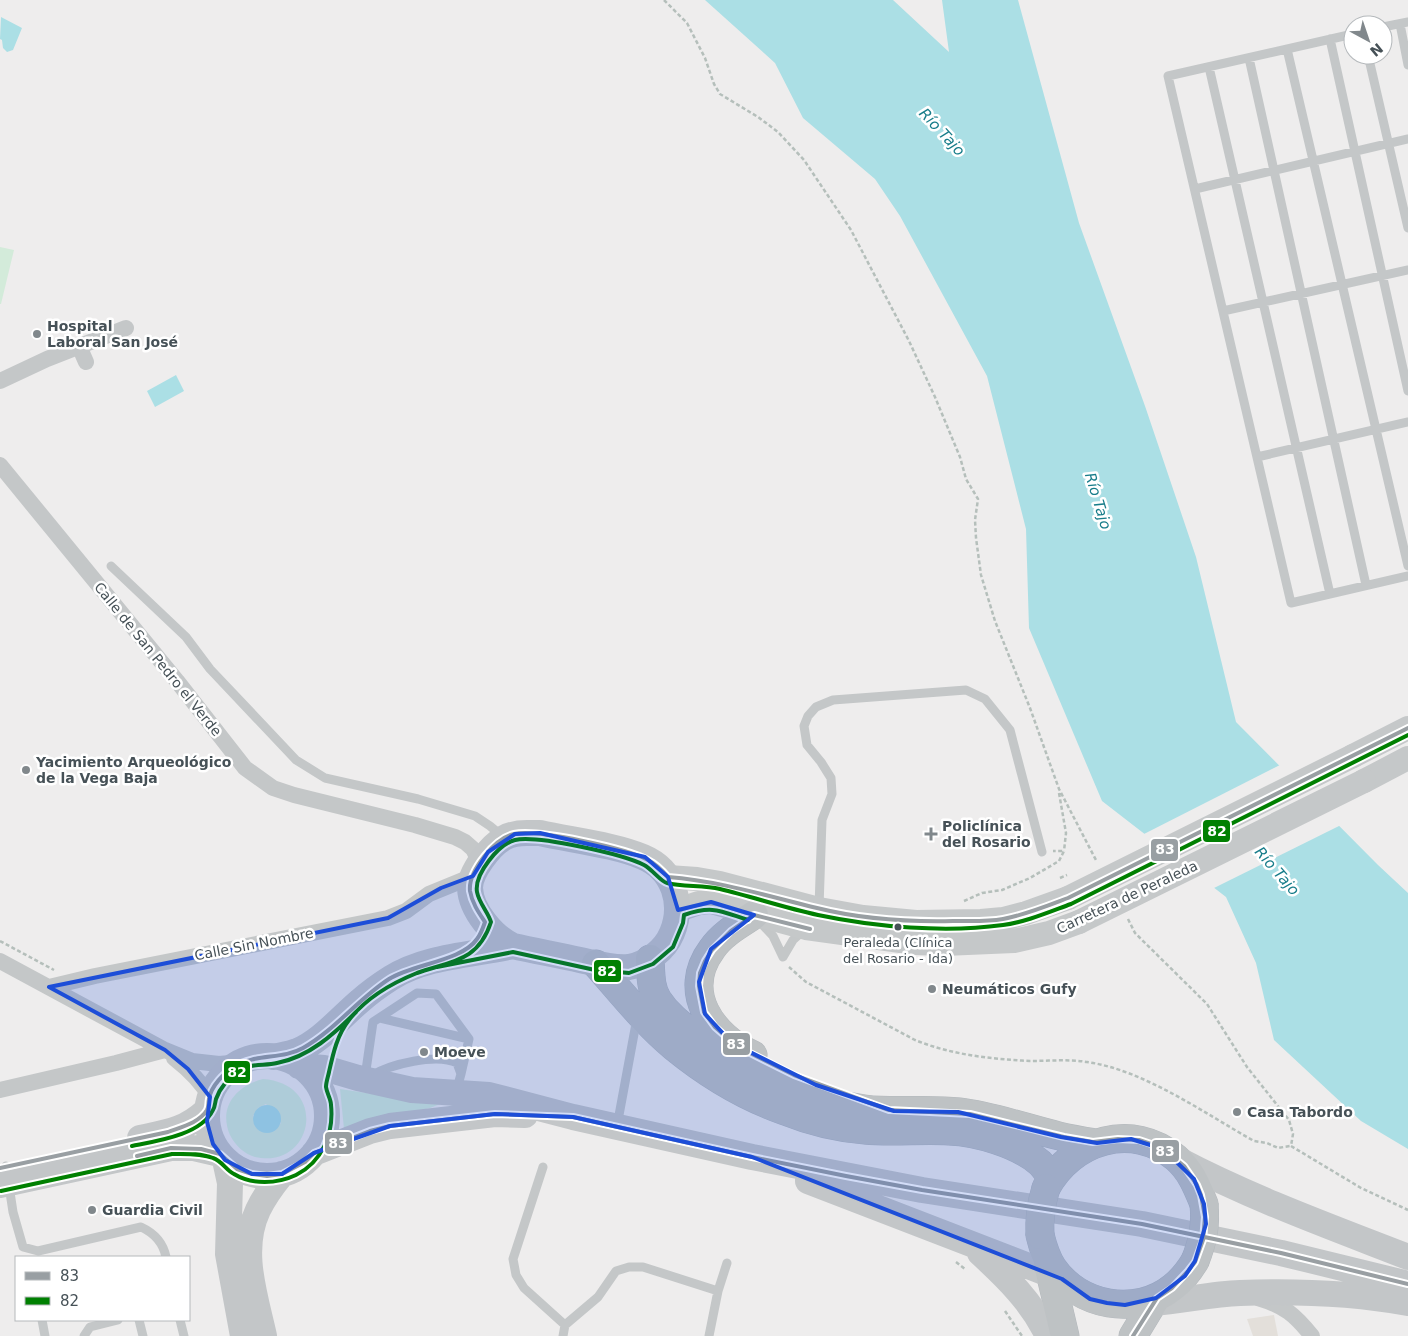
<svg xmlns="http://www.w3.org/2000/svg" width="1408" height="1336" font-family="'DejaVu Sans',sans-serif">
<style>
.commercial{fill:#e3dfda}
.green{fill:#d3ebda;fill-rule:evenodd}
.water{fill:#abdfe5}
.pier{fill:#eeeded}
.lines{fill:none;stroke-linecap:round;stroke-linejoin:round}
.trunk-casing{stroke:#b3b8bc;stroke-width:29}
.path{stroke:#b5bfbb;stroke-width:2.5;stroke-dasharray:4 2.5;stroke-linecap:butt}
.service{stroke:#c4c7c8;stroke-width:9}
.minor{stroke:#c4c7c8;stroke-width:16}
.secondary{stroke:#c5c8c9;stroke-width:24}
.primary{stroke:#c3c6c8;stroke-width:26}
.trunk{stroke:#bec2c4;stroke-width:28}
.trunk-bridge-casing{stroke:#b3b8bc;stroke-width:29;stroke-linecap:butt}
.path-bridge{stroke:#b5bfbb;stroke-width:2.5;stroke-dasharray:4 2.5;stroke-linecap:butt}
.secondary-bridge{stroke:#c5c8c9;stroke-width:24}
.trunk-bridge{stroke:#bec2c4;stroke-width:28}
.bus-1-casing{stroke:#fff;stroke-width:8}
.bus-2-casing{stroke:#fff;stroke-width:8}
.bus-1{stroke:#999fa3;stroke-width:4}
.bus-2{stroke:#008001;stroke-width:4}
.marked{fill:#1d4ed8;fill-opacity:0.2;stroke:#1d4ed8;stroke-width:4;stroke-linejoin:round}
.poi-dot{fill:#81888c;stroke:#fff;stroke-width:2}
.bus-dot{fill:#465157;stroke:#fff;stroke-width:2}
.labels{text-anchor:middle;dominant-baseline:central;stroke-width:5;stroke-linejoin:round;paint-order:stroke}
.bus-label{font-size:13px;fill:#465157;stroke:#fff}
.poi-label{font-size:14px;font-weight:bold;fill:#465157;stroke:#fff;text-anchor:start}
.street-label{font-size:14px;fill:#465157;stroke:#fff}
.water-label{font-size:15px;font-style:italic;fill:#187d8a;stroke:#fff}
.line-badge{stroke:#fff;stroke-width:2}
.badge-label{font-size:14px;text-anchor:middle;font-weight:bold;fill:#fff}
</style>
<rect width="100%" height="100%" fill="#eeeded"/>
<path class="commercial" d="M 1274,1315 L 1278,1336 L 1253,1336 L 1247,1319 Z"/>
<path class="green" d="M 0,247 L 14,250 L 1,304 L 0,304 Z
M 263,1079 C 330,1084 313,1170 255,1157 C 244,1154 235,1145 230,1135 C 218,1107 236,1086 263,1079 ZM 266,1104 L 281,1123 L 275,1130 L 253,1116 L 258,1108 Z
M 340,1089 L 440,1104 L 430,1108 L 344,1129 Z"/>
<path class="water" d="M 705,0 L 893,0 L 949,52 L 942,0 L 1018,0 L 1079,223 L 1145,406 L 1196,557 L 1236,722 L 1378,865 L 1408,893 L 1408,1149 L 1361,1121 L 1274,1040 L 1256,963 L 1226,897 L 1102,801 L 1029,628 L 1026,529 L 987,376 L 900,216 L 875,179 L 803,118 L 775,63 Z
M 1,17 L 22,28 L 13,50 L 7,52 L 3,48 L 2,40 L 0,39 Z
M 176,375 L 184,391 L 155,407 L 147,391 Z
M253 1119a14 14 0 1 1 28 0a14 14 0 1 1-28 0Z"/>
<path class="pier" d="M 1282,764 L 1341,825 L 1212,889 L 1142,835 Z"/>
<g class="lines">
<g class="trunk-casing">
<path id="trunk" d="M 650,959 C 651,973 650,988 658,1000 C 667,1014 680,1024 693,1034 C 742,1075 801,1100 865,1109 C 896,1113 928,1108 959,1112 C 993,1116 1026,1128 1059,1136 C 1071,1139 1084,1141 1097,1143
M 596,964 C 621,992 645,1023 674,1047 C 707,1074 745,1097 785,1111 C 810,1121 838,1128 865,1130 C 893,1133 921,1129 949,1131 C 977,1132 1018,1144 1040,1163 C 1044,1167 1048,1173 1052,1178
M 753,1055 C 712,1036 680,992 712,949 C 722,934 739,925 754,915
M 1046,1188 C 1072,1140 1132,1121 1176,1158 C 1191,1171 1197,1187 1204,1204
M 1040,1235 C 1043,1247 1046,1258 1053,1268 C 1079,1306 1136,1317 1173,1287 C 1182,1280 1189,1271 1195,1261
M 1048,1264 L 1065,1336
M 1133,1336 L 1156,1298"/>
</g>
<path class="path" d="M 664,0 L 687,23 L 705,58 L 714,84 L 720,94 L 758,117 L 778,132 L 804,160 L 851,230 L 909,341 L 935,397 L 960,457 L 966,479 L 978,499 L 975,520 L 976,538 L 981,575 L 995,621 L 1030,708 L 1059,789 L 1097,862
M 1059,793 L 1066,833 L 1064,851
M 964,901 L 982,893 L 1002,890 L 1030,878 L 1059,861 L 1064,851 L 1053,851
M 1128,919 L 1135,933 L 1207,1004 L 1247,1067 L 1289,1120 L 1293,1134 L 1291,1146
M 0,941 L 54,970
M 789,967 L 806,982 L 915,1040 C 952,1055 991,1059 1030,1061 C 1049,1061 1068,1059 1087,1062 C 1144,1070 1204,1113 1254,1141 L 1267,1143 L 1278,1148 L 1290,1146
M 1291,1146 L 1361,1188 L 1408,1210
M 956,1262 L 965,1269
M 1005,1311 L 1022,1336"/>
<path class="service" d="M 1400,24 L 1408,65
M 1383,27 L 1408,22
M 1353,34 L 1168,76 L 1291,603 L 1408,576
M 1330,39 L 1408,391
M 1287,49 L 1408,566
M 1368,55 L 1408,228
M 1249,58 L 1366,585
M 1209,67 L 1330,594
M 1195,189 L 1408,139
M 1223,311 L 1408,270
M 1257,457 L 1408,422
M 111,566 L 186,637 L 210,669 L 296,760 L 325,778 L 418,799 L 475,816 L 490,826 L 503,837
M 819,907 L 822,820 L 832,794 L 831,778 L 821,762 L 807,745 L 804,726 L 808,716 L 816,707 L 833,700 L 966,690 L 985,699 L 1010,730 L 1042,852
M 759,921 L 773,936 L 783,957
M 783,957 L 793,940 L 804,930
M 380,1018 L 469,1039
M 371,1076 C 390,1064 437,1053 457,1063 L 461,1074 L 456,1092
M 365,1077 L 373,1022 L 417,993 L 436,994 L 469,1039 L 461,1074
M 617,1126 L 637,1018
M 6,1166 L 13,1212 L 23,1247 L 38,1251 L 141,1227 C 154,1233 163,1242 166,1257
M 543,1167 L 513,1259 L 516,1275 L 524,1288 L 565,1325
M 42,1320 L 45,1336
M 139,1320 L 143,1336
M 180,1320 L 184,1336
M 84,1336 L 90,1327 L 118,1320
M 563,1336 L 565,1325 L 598,1297 L 616,1271 L 629,1267 L 643,1267 L 718,1291
M 709,1336 L 718,1291 L 727,1263"/>
<path class="minor" d="M 79,346 L 86,362
M 0,381 L 47,359 L 126,328
M 0,465 L 177,681 L 245,768 L 273,788 L 294,795 L 415,825 L 455,837 L 465,842 L 473,849 L 480,863
M 0,961 L 165,1050 L 192,1061 L 219,1064 L 242,1062
M 49,987 L 95,976 L 388,918 L 406,911 L 429,894 L 473,876
M 174,1058 C 188,1069 201,1081 210,1097
M 0,1090 L 116,1063 L 165,1050
M 1258,1298 C 1285,1306 1295,1315 1312,1336"/>
<path class="secondary" d="M 1353,756 L 1408,728
M 1364,781 L 1408,758
M 668,877 L 697,879 L 720,883 L 819,909 L 863,917 L 916,922 L 981,921 L 1003,919 L 1026,913 L 1068,898
M 678,910 L 699,903 L 711,902 L 806,928 L 915,943 L 944,944 L 1014,941 L 1049,933 L 1079,922"/>
<path class="primary" d="M 527,833 L 540,833 C 571,840 615,845 643,857 C 674,870 684,904 672,933 C 665,950 647,964 629,967 C 614,969 594,963 580,960 C 558,955 535,951 513,946 C 494,937 471,911 470,888 C 470,872 490,846 504,838 C 511,834 519,833 527,833 Z
M207 1116a60 60 0 1 1 120 0a60 60 0 1 1-120 0Z
M 274,1057 C 282,1055 290,1054 297,1051 C 320,1042 341,1017 360,1001 C 369,993 380,985 391,978 C 426,956 472,955 513,946
M 299,1066 L 324,1068 L 358,1078 L 412,1090 L 489,1095 L 573,1117 L 752,1157 L 922,1190 L 1142,1224 L 1281,1253 L 1408,1284
M 140,1138 C 169,1132 185,1130 207,1110
M 314,1153 L 370,1131 L 390,1126 L 495,1114 L 525,1115
M 1177,1159 C 1251,1198 1331,1227 1408,1257
M 225,1160 L 230,1183 L 228,1254 L 243,1336
M 808,1181 L 1062,1279
M 0,1185 L 171,1148 L 194,1148 L 220,1154
M 980,1253 C 1007,1278 1032,1302 1048,1336
M 1153,1303 C 1182,1301 1211,1294 1240,1293 C 1296,1291 1353,1293 1408,1303
M 264,1336 C 255,1295 239,1250 258,1210 C 264,1197 273,1185 282,1174"/>
<use href="#trunk" class="trunk"/>
<g class="trunk-bridge-casing">
<path id="trunk-bridge" d="M 1040,1235 C 1039,1218 1041,1204 1046,1188
M 1195,1261 C 1203,1241 1206,1225 1204,1204"/>
</g>
<path class="path-bridge" d="M 1060,878 L 1067,875"/>
<path class="secondary-bridge" d="M 1068,898 L 1353,756
M 1079,922 L 1364,781"/>
<use href="#trunk-bridge" class="trunk-bridge"/>
<g class="bus-1-casing">
<path id="bus-1" d="M 810,929 L 754,915 L 731,931 L 712,950 L 705,961 L 700,973 L 699,986 L 704,1012 L 715,1027 L 731,1041 L 750,1053 L 794,1075 L 889,1110 L 970,1114 L 1064,1137 L 1093,1142 L 1118,1139 L 1139,1140 L 1157,1146 L 1167,1152 L 1184,1166 L 1197,1185 L 1201,1195 L 1205,1217 L 1203,1240 L 1195,1262 L 1188,1271 L 1172,1288 L 1157,1298 L 1133,1336
M 137,1156 L 171,1148 L 201,1149 L 220,1154 L 237,1169 L 252,1174 L 267,1176 L 282,1174 L 305,1162 L 314,1153 L 370,1131 L 390,1126 L 495,1114 L 573,1117 L 752,1157 L 846,1176 L 922,1190 L 1142,1224 L 1281,1253 L 1408,1284
M 0,1168 L 168,1132 C 181,1127 199,1123 207,1110 C 209,1106 208,1103 209,1099 C 211,1086 224,1073 234,1067 C 255,1053 282,1060 303,1048 C 335,1030 358,999 389,979 C 413,964 462,961 477,939 C 481,934 483,928 485,922 C 479,913 472,903 470,891 C 468,871 495,838 514,834 C 538,829 626,848 648,860 C 656,864 662,870 668,877 C 720,881 767,896 817,908 C 861,919 908,922 953,921 C 970,921 986,922 1003,919 C 1025,915 1047,906 1068,898 L 1408,728"/>
</g>
<g class="bus-2-casing">
<path id="bus-2" d="M 437,967 L 513,952 L 595,970 L 629,973 L 653,964 L 673,947 L 683,923 L 684,915 C 713,905 720,911 748,920
M 132,1146 C 157,1141 201,1135 213,1110 C 215,1107 215,1103 216,1099 C 220,1087 230,1077 240,1070 C 251,1063 265,1066 277,1063 C 309,1057 334,1034 356,1012
M 1,1191 L 172,1154 C 185,1154 200,1153 213,1158 C 222,1161 226,1170 234,1174 C 252,1185 277,1184 296,1175 C 322,1162 334,1134 331,1105 C 331,1099 327,1094 326,1087 C 326,1082 328,1077 329,1072 C 333,1054 337,1035 349,1020 C 366,998 392,983 417,973 C 451,961 478,962 491,922 C 488,912 479,903 477,892 C 474,874 499,844 515,840 C 537,835 623,854 644,865 C 652,869 661,882 667,883 C 683,887 703,885 720,889 C 753,897 785,908 818,915 C 875,927 945,933 1003,925 C 1026,922 1049,912 1071,904 L 1408,735"/>
</g>
<use href="#bus-1" class="bus-1"/>
<use href="#bus-2" class="bus-2"/>
</g>
<path class="marked" d="M 540,833 L 645,857 L 668,877 L 678,910 L 711,902 L 754,915 L 711,949 L 699,982 L 705,1014 L 732,1043 L 816,1085 L 894,1111 L 958,1112 L 1061,1137 L 1097,1143 L 1131,1139 L 1163,1149 L 1194,1179 L 1204,1204 L 1206,1224 L 1195,1261 L 1185,1276 L 1156,1298 L 1125,1305 L 1107,1303 L 1090,1299 L 1062,1279 L 752,1157 L 573,1117 L 495,1114 L 390,1126 L 314,1153 L 282,1174 L 252,1174 L 225,1160 L 213,1144 L 207,1122 L 210,1097 L 188,1069 L 165,1050 L 49,987 L 388,918 L 441,888 L 473,876 L 488,852 L 515,834 Z"/>
<g class="poi-dot">
<circle cx="37" cy="334" r="5"/>
<circle cx="26" cy="770" r="5"/>
<path d="M928.5 826.5h5v5h5v5h-5v5h-5v-5h-5v-5h5z"/>
<circle cx="932" cy="989" r="5"/>
<circle cx="424" cy="1052" r="5"/>
<circle cx="1237" cy="1112" r="5"/>
<circle cx="92" cy="1210" r="5"/>
</g>
<circle class="bus-dot" cx="898" cy="927" r="4.5"/>
<g class="labels">
<g class="bus-label">
<text x="898" y="942">Peraleda (Clínica<tspan x="898" dy="16">del Rosario - Ida)</tspan></text>
</g>
<g class="poi-label">
<text x="47" y="326">Hospital<tspan x="47" dy="16">Laboral San José</tspan></text>
<text x="36" y="762">Yacimiento Arqueológico<tspan x="36" dy="16">de la Vega Baja</tspan></text>
<text x="942" y="826">Policlínica<tspan x="942" dy="16">del Rosario</tspan></text>
<text x="942" y="989">Neumáticos Gufy</text>
<text x="434" y="1052">Moeve</text>
<text x="1247" y="1112">Casa Tabordo</text>
<text x="102" y="1210">Guardia Civil</text>
</g>
<g class="street-label">
<text transform="translate(158 659) rotate(51)">Calle de San Pedro el Verde</text>
<text transform="translate(1127 897) rotate(-25)">Carretera de Peraleda</text>
<text transform="translate(254 944) rotate(-11)">Calle Sin Nombre</text>
</g>
<g class="water-label">
<text transform="translate(942 132) rotate(47)">Río Tajo</text>
<text transform="translate(1098 501) rotate(73)">Río Tajo</text>
<text transform="translate(1277 871) rotate(49)">Río Tajo</text>
</g>
</g>
<g class="line-badge">
<rect x="1202" y="819" width="29" height="24" rx="5" fill="#008001"/>
<rect x="1150" y="838" width="29" height="24" rx="5" fill="#999fa3"/>
<rect x="593" y="959" width="29" height="24" rx="5" fill="#008001"/>
<rect x="722" y="1032" width="29" height="24" rx="5" fill="#999fa3"/>
<rect x="223" y="1060" width="28" height="24" rx="5" fill="#008001"/>
<rect x="324" y="1131" width="29" height="24" rx="5" fill="#999fa3"/>
<rect x="1151" y="1139" width="29" height="24" rx="5" fill="#999fa3"/>
</g>
<g class="badge-label">
<text x="1217" y="836">82</text>
<text x="1165" y="854">83</text>
<text x="607" y="976">82</text>
<text x="736" y="1049">83</text>
<text x="237" y="1077">82</text>
<text x="338" y="1148">83</text>
<text x="1165" y="1156">83</text>
</g>
<rect x="15" y="1256" width="175" height="65" fill="#ffffff" stroke="#b5b9bc"/>
<rect x="25" y="1272" width="25" height="8" fill="#999fa3" stroke="#b5b9bc"/>
<text x="60" y="1281" font-size="15" fill="#465157">83</text>
<rect x="25" y="1297" width="25" height="8" fill="#008001" stroke="#b5b9bc"/>
<text x="60" y="1306" font-size="15" fill="#465157">82</text>
<g transform="translate(1368 40) rotate(140)"><circle r="24" fill="#ffffff" stroke="#b5b9bc"/>
<path d="M0-4L9 19L0 12L-9 19Z" fill="#81888c"/>
<text y="-8" font-size="14" font-weight="bold" text-anchor="middle" fill="#465157">N</text>
</g>
</svg>
